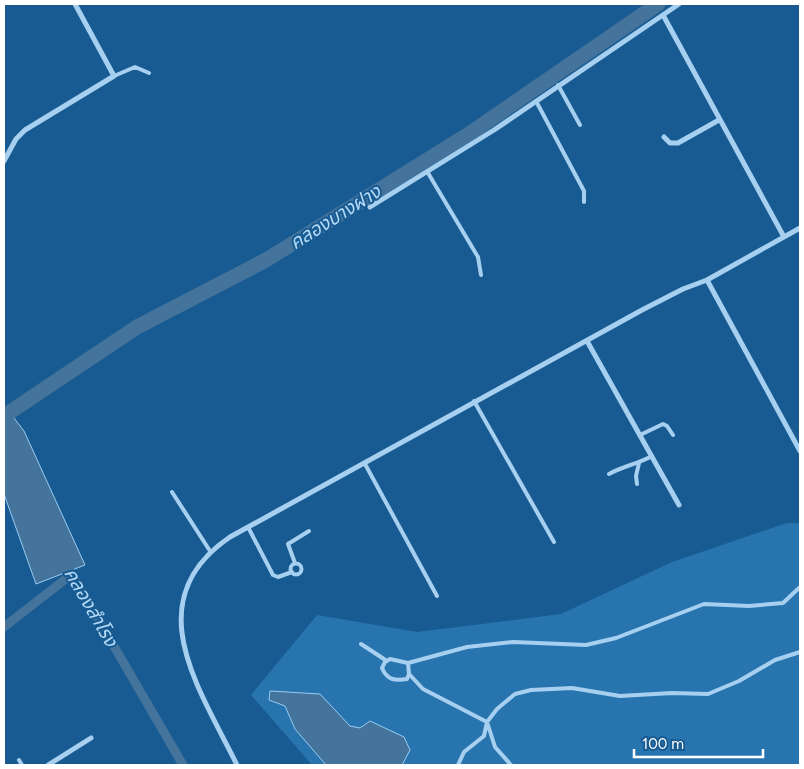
<svg xmlns="http://www.w3.org/2000/svg" width="804" height="769" font-family="Figtree,'Noto Sans Thai',sans-serif">
<style>
.green{fill:#2874af}
.water{fill:#44739b;stroke:#9acdf2}
.lines{fill:none;stroke-linecap:round;stroke-linejoin:round}
.canal{stroke:#44739b;stroke-width:9}
.river{stroke:#44739b;stroke-width:15}
.lane{stroke:#a7d0f0;stroke-width:4}
.street{stroke:#a7d0f0;stroke-width:5}
.labels{text-anchor:middle;dominant-baseline:central;stroke-width:4;stroke-linejoin:round;paint-order:stroke}
.water-label{font-size:19px;font-style:italic;fill:#b4daf7;stroke:#185b92}
</style>
<rect width="100%" height="100%" fill="#185b92"/>
<path class="green" d="M 787,523 L 800,523 L 800,765 L 312,765 L 251,695 L 317,615 L 417,632 L 561,614 L 672,562 Z"/>
<path class="water" d="M 4,405 L 24,431 L 85,565 L 36,584 L 4,494 Z
M 270,691 L 320,694 L 350,726 L 360,728 L 370,721 L 404,737 L 410,750 L 402,765 L 326,765 L 295,729 L 285,706 L 269,700 Z"/>
<g class="lines">
<path class="canal" d="M 65,562 L 183,765
M 4,627 L 72,574"/>
<path class="river" d="M 4,416 L 137,327 L 266,260 L 472,132 L 658,4"/>
<path class="lane" d="M 114,76 L 135,67 L 149,73
M 558,85 L 580,125
M 536,101 L 584,191 L 584,202
M 428,173 L 478,257 L 481,275
M 474,401 L 554,542
M 640,435 L 663,424 L 667,426 L 673,435
M 365,464 L 437,596
M 609,474 C 623,466 638,464 652,456
M 637,484 L 636,476 L 639,463
M 172,492 L 210,551
M 248,527 L 273,575 L 278,577 L 292,572
M 295,563 L 288,544 L 309,531
M290.5 569a5.5 5.5 0 1 1 11 0a5.5 5.5 0 1 1-11 0Z
M 361,644 L 387,661
M 408,663 L 409,674 L 407,679 C 395,681 387,680 382,668 L 385,662 L 390,659 L 408,663 L 467,647 L 513,642 L 586,645 L 616,638 L 704,604 L 749,606 L 783,603 L 800,587
M 409,674 L 423,689 L 487,722
M 488,725 L 495,747 L 511,765
M 19,760 L 22,765
M 458,765 L 464,752 L 484,736 L 487,722 L 497,709 L 515,694 L 531,690 L 572,688 L 620,696 L 672,693 L 708,694 L 739,681 L 775,660 L 800,652"/>
<path class="street" d="M 663,15 L 784,237
M 664,137 L 670,143 L 678,143 L 719,120
M 4,161 L 16,139 L 25,130 L 114,76 L 75,4
M 370,207 L 494,130 L 679,4
M 707,280 L 800,451
M 587,341 L 679,505
M 48,765 L 91,738
M 237,765 C 200,689 136,601 230,537 L 642,310 L 683,289 L 707,280 L 800,228"/>
</g>
<g class="labels">
<g class="water-label">
<text transform="translate(335 217) rotate(-32)">คลองบางฝาง</text>
<text transform="translate(91 607) rotate(60)">คลองสำโรง</text>
</g>
</g>
<rect width="804" height="769" fill="none" stroke="#ffffff" stroke-width="10"/>
<path d="M634 749v8h129v-8" fill="none" stroke="#ffffff" stroke-width="2.5"/>
<text x="642" y="749" font-size="15" fill="#ffffff" stroke="#185b92" stroke-width="4" paint-order="stroke">100 m</text>
</svg>
